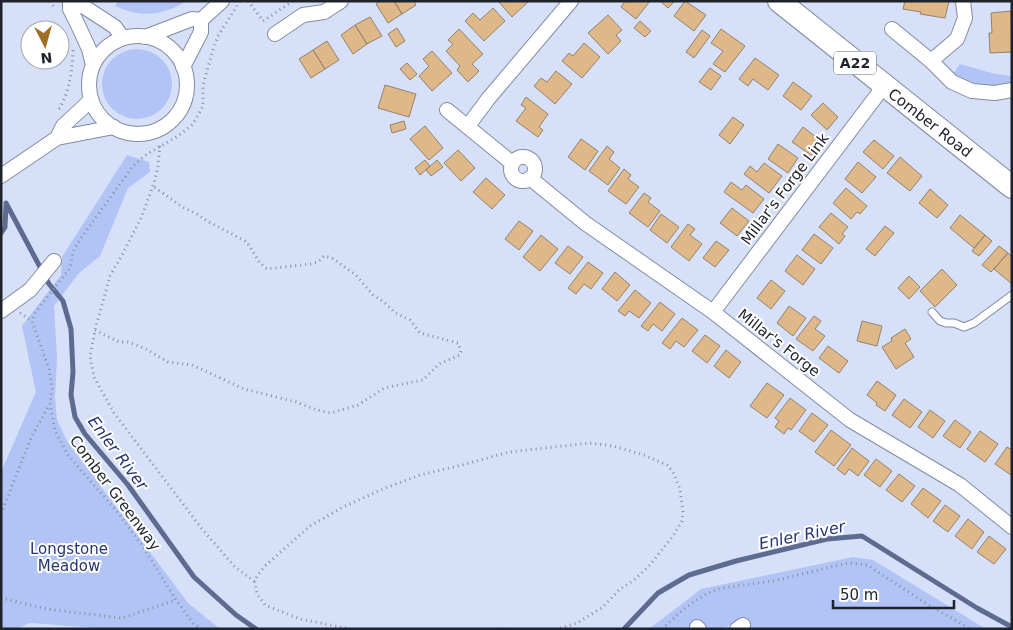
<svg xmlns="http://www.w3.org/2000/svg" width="1013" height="630" font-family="'DejaVu Sans',sans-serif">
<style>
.green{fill:#b1c4f5}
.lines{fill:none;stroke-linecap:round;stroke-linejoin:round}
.stream{stroke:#5e6b90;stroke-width:5}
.building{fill:#dfb88a;stroke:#93826e}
.service-casing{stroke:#828ba2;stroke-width:9}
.minor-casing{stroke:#828ba2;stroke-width:16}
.trunk-casing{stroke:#828ba2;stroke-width:24}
.path{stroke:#8990a3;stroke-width:3;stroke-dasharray:1 4;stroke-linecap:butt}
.service{stroke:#fff;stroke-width:7}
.minor{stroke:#fff;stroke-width:14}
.trunk{stroke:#fff;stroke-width:22}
.labels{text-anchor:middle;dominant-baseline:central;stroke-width:4;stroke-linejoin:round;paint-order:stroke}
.shield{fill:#fff;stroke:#62646b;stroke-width:1}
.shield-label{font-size:14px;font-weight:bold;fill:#1e222b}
.street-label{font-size:15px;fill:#1e222b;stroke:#fff}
.park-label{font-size:15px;fill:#243470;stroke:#fff}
.water-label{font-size:16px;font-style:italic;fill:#253572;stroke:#fff}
</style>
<rect width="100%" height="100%" fill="#d6e0f9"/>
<path class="green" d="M 118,1 L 187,1 C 161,16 142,18 115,6 Z
M102 84a35 35 0 1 1 70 0a35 35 0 1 1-70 0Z
M 960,64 L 995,74 L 1012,76 L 1012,84 C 998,86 981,86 968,82 C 963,80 958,77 953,74 Z
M 127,155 L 149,162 L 150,172 L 128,188 L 100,256 L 79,273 L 54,306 L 57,358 L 55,397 L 57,420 L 67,441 L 188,603 L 220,629 L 112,629 L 30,623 L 16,629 L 1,629 L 1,472 L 36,392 L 22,326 L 61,275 L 62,257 Z
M 853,557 L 873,560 L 986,629 L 745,629 L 739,619 L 724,629 L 709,629 L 702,622 L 695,629 L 649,629 L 701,589 Z"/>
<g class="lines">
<path class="stream" d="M 6,203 L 49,284 L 63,301 L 71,329 L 73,372 L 71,395 L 75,417 L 85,434 L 128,485 L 194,577 L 236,615 L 256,629
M 1,233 L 5,227 L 6,205
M 624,629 L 658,593 L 689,575 L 736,561 L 827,539 L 862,536 L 977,608 L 1012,627"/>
</g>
<path class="building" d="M 380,1 L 394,1 L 402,14 L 388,23 L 376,4 Z
M 394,1 L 414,1 L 416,5 L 402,14 Z
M 498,1 L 529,1 L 512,17 Z
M 625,1 L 650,1 L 636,19 L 621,7 Z
M 660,1 L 673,1 L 674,2 L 668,8 Z
M 685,1 L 706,15 L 694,31 L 674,16 Z
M 905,1 L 949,1 L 945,18 L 920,14 L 921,12 L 903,9 Z
M 493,8 L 505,21 L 484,41 L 465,21 L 473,13 L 480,20 Z
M 1011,11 L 1012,52 L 990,53 L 989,33 L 992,33 L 991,13 Z
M 608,15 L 622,30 L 616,35 L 621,41 L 608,54 L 588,33 Z
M 370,17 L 382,36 L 367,44 L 355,25 Z
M 640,21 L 651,31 L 645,37 L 634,28 Z
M 355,25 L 367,44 L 353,54 L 341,35 Z
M 397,28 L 405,41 L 396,47 L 388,34 Z
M 459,29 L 483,54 L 472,64 L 479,71 L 468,82 L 457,70 L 460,66 L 446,51 L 453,44 L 448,40 Z
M 721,29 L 745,46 L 725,72 L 713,64 L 723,51 L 711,43 Z
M 702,30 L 710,36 L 694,58 L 686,52 Z
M 327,41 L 339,60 L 325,69 L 313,50 Z
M 584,43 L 600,57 L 582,78 L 562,61 L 569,53 L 573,56 Z
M 313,50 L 325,69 L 311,78 L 299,59 Z
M 432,51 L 452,73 L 432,91 L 419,76 L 429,66 L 423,59 Z
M 755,58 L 779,75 L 768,90 L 753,79 L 748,86 L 739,79 Z
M 407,63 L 417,74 L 410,80 L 400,69 Z
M 710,68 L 721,76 L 711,90 L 699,82 Z
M 556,71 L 572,84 L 555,104 L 534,86 L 541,78 L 547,82 Z
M 793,82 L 812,96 L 801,110 L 783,96 Z
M 385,85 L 416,94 L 409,117 L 378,108 Z
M 526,97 L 548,114 L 539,127 L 543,130 L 538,137 L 516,121 L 526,108 L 521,105 Z
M 823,103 L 838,117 L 827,130 L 811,115 Z
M 733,117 L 744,125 L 730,144 L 719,135 Z
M 404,121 L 406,129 L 392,133 L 390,125 Z
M 425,126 L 443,148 L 429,160 L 410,139 Z
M 803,127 L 824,143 L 814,157 L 792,142 Z
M 581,139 L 598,151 L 585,170 L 568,157 Z
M 874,140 L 894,156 L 883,169 L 863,152 Z
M 778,144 L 798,158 L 788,173 L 768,159 Z
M 607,146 L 614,152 L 609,159 L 620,168 L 608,185 L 589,171 Z
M 458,150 L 475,168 L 461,181 L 444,163 Z
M 900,157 L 922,176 L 910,191 L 887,173 Z
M 425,160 L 430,166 L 420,175 L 415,168 Z
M 437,160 L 443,167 L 431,176 L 426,170 Z
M 858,162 L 876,177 L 862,193 L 845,179 Z
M 764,163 L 782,176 L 769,193 L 744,174 L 750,166 L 757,172 Z
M 624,169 L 631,175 L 628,179 L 639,187 L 626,204 L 608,191 Z
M 486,178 L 505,195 L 492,209 L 473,192 Z
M 731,182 L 742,190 L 746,185 L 764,199 L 753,213 L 724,192 Z
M 846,188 L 867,206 L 860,214 L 857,212 L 851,219 L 833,203 Z
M 930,189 L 948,205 L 937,218 L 919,203 Z
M 644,193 L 651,198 L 648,202 L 660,211 L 648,227 L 629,213 Z
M 732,208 L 749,221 L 737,236 L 720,223 Z
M 831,213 L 848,227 L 842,234 L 845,236 L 839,244 L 819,227 Z
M 661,214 L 679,227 L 667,243 L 650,230 Z
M 960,215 L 985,235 L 974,248 L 950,228 Z
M 519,221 L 533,231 L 519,250 L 505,239 Z
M 688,224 L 695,229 L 690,235 L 702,244 L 689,261 L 671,247 Z
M 885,226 L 894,233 L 875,256 L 866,249 Z
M 814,234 L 833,248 L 821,264 L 802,250 Z
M 541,235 L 558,249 L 540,271 L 523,257 Z
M 985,235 L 992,241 L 979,256 L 972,251 Z
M 716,241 L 729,250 L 715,267 L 703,258 Z
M 568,246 L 583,257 L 570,274 L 555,263 Z
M 999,246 L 1008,253 L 991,272 L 982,265 Z
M 1008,253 L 1012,257 L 1012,284 L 994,269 Z
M 797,255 L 815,269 L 803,285 L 785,271 Z
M 588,262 L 603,273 L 591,289 L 584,284 L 576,294 L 568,288 Z
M 942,269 L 957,285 L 935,307 L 920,291 Z
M 615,272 L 630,285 L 617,301 L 602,289 Z
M 909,276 L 920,287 L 909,299 L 898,288 Z
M 771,280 L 785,291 L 771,309 L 757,298 Z
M 635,290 L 651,303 L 639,318 L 629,311 L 625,316 L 618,311 Z
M 660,302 L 675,314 L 662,331 L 653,324 L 648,331 L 641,326 Z
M 789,306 L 806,318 L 793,336 L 777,323 Z
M 814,316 L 821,321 L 815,329 L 825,336 L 813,351 L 796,339 Z
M 682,318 L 698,330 L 684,347 L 676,341 L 670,349 L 662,343 Z
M 862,321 L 882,326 L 877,346 L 857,341 Z
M 905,329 L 911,339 L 905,343 L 914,357 L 896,369 L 882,347 L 892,341 L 891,338 Z
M 705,335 L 720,346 L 707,363 L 692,351 Z
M 828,346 L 848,361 L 839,373 L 819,358 Z
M 726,350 L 741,362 L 729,378 L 714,366 Z
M 877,381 L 896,395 L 885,411 L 876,405 L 877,403 L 867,395 Z
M 767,383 L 784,395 L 767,418 L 750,406 Z
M 790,398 L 806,410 L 791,430 L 788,428 L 784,434 L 775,427 L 779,421 L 775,418 Z
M 904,399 L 922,412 L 910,428 L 892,415 Z
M 930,410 L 945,421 L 933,438 L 918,427 Z
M 812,413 L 828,425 L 814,442 L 799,431 Z
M 955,420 L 971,432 L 960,448 L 943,436 Z
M 831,430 L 851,445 L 834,466 L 815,452 Z
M 980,431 L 998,444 L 985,462 L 967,449 Z
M 1007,447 L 1012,450 L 1012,474 L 1011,475 L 995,464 Z
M 852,448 L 869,461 L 858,476 L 849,469 L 845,475 L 837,469 Z
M 876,459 L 892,471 L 880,487 L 864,475 Z
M 899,474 L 915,486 L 902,502 L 886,490 Z
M 923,488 L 941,501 L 928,518 L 911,504 Z
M 945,505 L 960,516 L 948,532 L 933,521 Z
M 968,519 L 984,532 L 972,549 L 955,536 Z
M 989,536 L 1006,549 L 994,564 L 977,552 Z"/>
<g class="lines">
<g class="service-casing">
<path id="service" d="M 932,312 L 940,321 L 946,323 L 954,323 L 964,327 L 974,323 L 1012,295"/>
</g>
<g class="minor-casing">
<path id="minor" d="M 70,1 L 70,9 L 77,23 L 89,49 L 93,65
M 72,1 L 86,8 L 115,27 L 123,38
M 892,29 L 931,61 L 952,82 L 972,91 L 995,93 L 1012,90
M 275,34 L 303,15 L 324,12 L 341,1
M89 85a49 49 0 1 1 98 0a49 49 0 1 1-98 0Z
M 145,37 L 192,19 L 201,20
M 931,61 L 957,39 L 965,18 L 963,1
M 183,67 L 201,32 L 201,20 L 222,1
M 447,110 L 512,163
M 468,126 L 488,99 L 571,1
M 57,138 L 114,127
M511 169a12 12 0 1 1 24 0a12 12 0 1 1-24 0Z
M 1,176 L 57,138 L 63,126 L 91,100
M 530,178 L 585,223 L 713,312 L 850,420 L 960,485 L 1012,527
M 1,311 L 30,290 L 54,261
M 713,312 L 884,86
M 697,627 L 699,629
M 737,629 L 743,625"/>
</g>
<g class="trunk-casing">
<path id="trunk" d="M 779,1 L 1012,187"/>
</g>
<path class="path" d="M 50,1 L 55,8
M 248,1 L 263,21 L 293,1
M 59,109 C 70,90 72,72 73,50
M 160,146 L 158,166 L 154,183 L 142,216 L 122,255 L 110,276 L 96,326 L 90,356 L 94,377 L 114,413 L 202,529 L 235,567 L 255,582
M 20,313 L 32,321
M 95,330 L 119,342 L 128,342 L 144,348 L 168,362 L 192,365 L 244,389 L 296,402 L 317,410 L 331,413 L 358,405 L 384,388 L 423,380 L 439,364 L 460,355 L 461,351 L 458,343 L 420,333 L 410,320 L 394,312 L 384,302 L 373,295 L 356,275 L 332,258 L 324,256 L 318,262 L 310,264 L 267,269 L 260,263 L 247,242 L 207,221 L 197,214 L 182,207 L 153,186
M 1,514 L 31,438 L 49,405
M 1,598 L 47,609 L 122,618 L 176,600
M 202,629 L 193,623 L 176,600 L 143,547 L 119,514 L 68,455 L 55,431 L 50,403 L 52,389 L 49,369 L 32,321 L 34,314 L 70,268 L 73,252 L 79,241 L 133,166 L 147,154 L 178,136 L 193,124 L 203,106 L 203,85 L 213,50 L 218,36 L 240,1
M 351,629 L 300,619 L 265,605 L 257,594 L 255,582 L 257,576 L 266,565 L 310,526 L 343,507 L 383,489 L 420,475 L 462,465 L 509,452 L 590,443 L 613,446 L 644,455 L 667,465 L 673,472 L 680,489 L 683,512 L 682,521 L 673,536 L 650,565 L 634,580 L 619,590 L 603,607 L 577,623 L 558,629
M 498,629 L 511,629
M 662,629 L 685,608 L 706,594 L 721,588 L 773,581 L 848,563 L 867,565 L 924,602 L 970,629"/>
<use href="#service" class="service"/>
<use href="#minor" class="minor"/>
<use href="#trunk" class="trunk"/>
</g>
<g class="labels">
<rect class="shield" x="834" y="51.5" width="42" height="23" rx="4"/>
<g class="shield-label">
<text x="855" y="63">A22</text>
</g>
<g class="street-label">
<text transform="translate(930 123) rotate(38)">Comber Road</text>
<text transform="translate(785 189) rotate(-53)">Millar's Forge Link</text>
<text transform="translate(779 343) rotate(38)">Millar's Forge</text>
<text transform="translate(115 493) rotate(53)">Comber Greenway</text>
</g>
<g class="park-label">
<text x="69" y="549">Longstone<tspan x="69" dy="17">Meadow</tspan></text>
</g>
<g class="water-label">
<text transform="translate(118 453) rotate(53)">Enler River</text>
<text transform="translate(802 535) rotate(-12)">Enler River</text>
</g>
</g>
<rect width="1013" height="630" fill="none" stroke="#1e222b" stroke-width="5"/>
<g transform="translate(45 45) rotate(174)"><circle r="24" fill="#ffffff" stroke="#a5a7aa"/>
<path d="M0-4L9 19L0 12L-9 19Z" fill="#a16e25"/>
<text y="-8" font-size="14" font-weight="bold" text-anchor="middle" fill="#1e222b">N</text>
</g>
<path d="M833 600v8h121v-8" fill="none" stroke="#1e222b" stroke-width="2.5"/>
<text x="840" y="600" font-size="15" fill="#1e222b" stroke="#ffffff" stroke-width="4" paint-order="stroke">50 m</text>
</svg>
